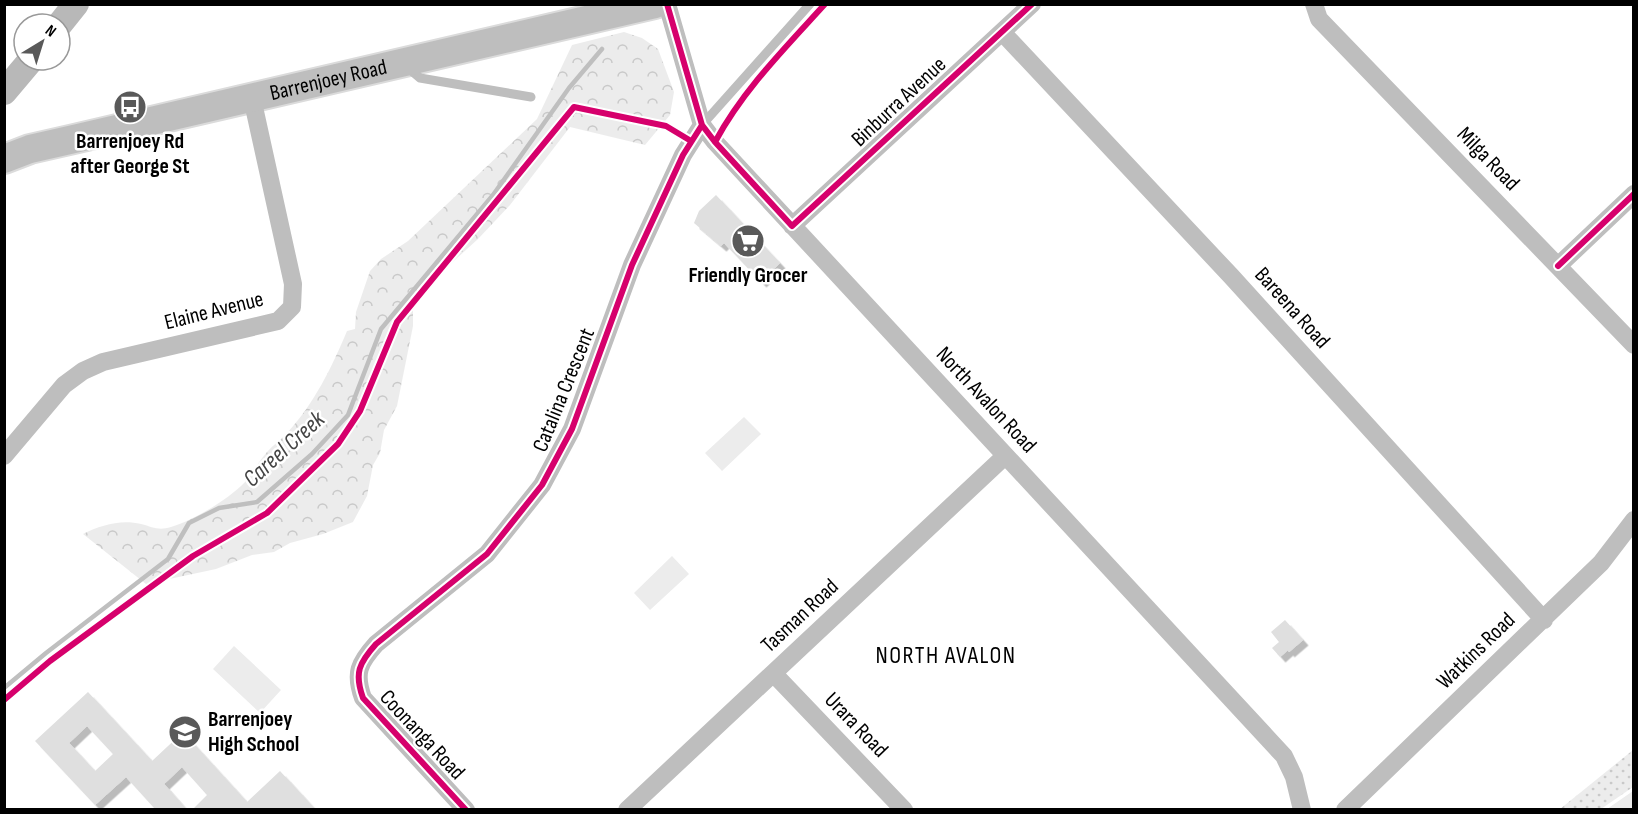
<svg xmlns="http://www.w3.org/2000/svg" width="1638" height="814" font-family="'Sofia Sans Condensed',sans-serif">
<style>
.grass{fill:#ececec}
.forest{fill:url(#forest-crowns)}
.park{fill:url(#park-dots)}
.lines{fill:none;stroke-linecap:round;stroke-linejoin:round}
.stream{stroke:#bfbfbf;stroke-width:4.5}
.building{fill:#dfdfdf;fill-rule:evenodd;filter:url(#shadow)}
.primary-casing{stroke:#dbdbdb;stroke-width:32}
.lane{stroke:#bebebe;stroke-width:9}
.street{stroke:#bebebe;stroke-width:18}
.secondary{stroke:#b8b8b8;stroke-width:26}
.primary{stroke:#bebebe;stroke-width:28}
.cycleway-casing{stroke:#fff;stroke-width:10}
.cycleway{stroke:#d6006c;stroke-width:6}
.labels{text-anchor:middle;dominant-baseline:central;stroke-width:5;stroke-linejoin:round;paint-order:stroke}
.street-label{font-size:22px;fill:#000;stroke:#fff}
.poi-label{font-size:22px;font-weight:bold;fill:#000;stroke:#fff}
.water-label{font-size:24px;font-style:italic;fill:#444;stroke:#fff}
.neighbourhood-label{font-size:24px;letter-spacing:1.5px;fill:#000;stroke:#fff}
</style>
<defs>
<pattern id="forest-crowns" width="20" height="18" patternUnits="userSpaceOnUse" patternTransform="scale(1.5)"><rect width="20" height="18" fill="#ececec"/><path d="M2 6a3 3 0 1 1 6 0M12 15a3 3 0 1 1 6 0" fill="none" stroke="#c9c9c9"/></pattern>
<pattern id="park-dots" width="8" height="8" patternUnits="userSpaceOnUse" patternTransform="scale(1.5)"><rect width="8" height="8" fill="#ececec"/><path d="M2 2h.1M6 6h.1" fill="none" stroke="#c9c9c9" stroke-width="1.8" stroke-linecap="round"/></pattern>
<filter id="shadow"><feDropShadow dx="5.5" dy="5.5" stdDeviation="0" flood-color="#0004"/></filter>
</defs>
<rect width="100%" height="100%" fill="#fff"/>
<path class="grass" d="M 744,417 L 761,434 L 722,471 L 705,453 Z
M 672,556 L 689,574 L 650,610 L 634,593 Z
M 234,646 L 281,690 L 260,713 L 213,669 Z
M 1633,791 L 1633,809 L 1607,809 Z"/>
<path class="forest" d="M 624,32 L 642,38 L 658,49 L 674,92 L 670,115 L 645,145 L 570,127 L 510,205 L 478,239 L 413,298 L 413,326 L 397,406 L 384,430 L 380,453 L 373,465 L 367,496 L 353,522 L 323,534 L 290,543 L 274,552 L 252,555 L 216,569 L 146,584 L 83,534 C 101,525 121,519 141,524 C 153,527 158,531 171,527 C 194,520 229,499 245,482 C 253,472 259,461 267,452 C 273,445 281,440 287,433 C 314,404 332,367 347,331 L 355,329 L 356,312 L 370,271 L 381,259 L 408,241 L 537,119 L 572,45 Z"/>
<path class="park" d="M 1633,750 L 1633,787 L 1601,809 L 1560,809 Z"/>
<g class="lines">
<path class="stream" d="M 4,688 L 46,653 L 168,559 L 189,523 L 219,508 L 257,502 L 312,454 L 348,415 L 381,329 L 493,195 L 569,88 L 602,49"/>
</g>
<path class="building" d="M 716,195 L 780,263 L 761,282 L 724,243 L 721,246 L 694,223 L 699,211 Z
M 1285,620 L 1303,640 L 1289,652 L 1288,650 L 1280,657 L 1272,648 L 1279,642 L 1271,632 Z
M 88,692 L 152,761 L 183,732 L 247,802 L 280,771 L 316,810 L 192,810 L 207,795 L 182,767 L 164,784 L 187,810 L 156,810 L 126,777 L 95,805 L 35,741 ZM 87,726 L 113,754 L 95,771 L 69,743 Z"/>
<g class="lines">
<g class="primary-casing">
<g id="primary">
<path id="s1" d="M 4,159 L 30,149 L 74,139 L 655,4"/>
</g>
</g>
<path class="lane" d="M 407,67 L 420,78 L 531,97
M 702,125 L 810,4"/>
<path class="street" d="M 667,4 L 702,125 L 715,142 L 1284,756 L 1294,777 L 1302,810
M 1314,4 L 1319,19 L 1634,345
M 1002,32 L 1231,276 L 1544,620
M 792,226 L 1032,4
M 1558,266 L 1634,194
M 4,456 L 64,385 L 83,371 L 103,362 L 278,321 L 292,307 L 293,284 L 252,98
M 774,674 L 904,810
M 466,810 L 363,698 C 354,673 359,663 376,644 L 487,554 L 542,485 L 572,429 L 632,265 L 683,155 L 702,125
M 627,810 L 1005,456
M 1345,810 L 1601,563 L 1634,520"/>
<path class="secondary" d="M 60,24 L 76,4
M 4,92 L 31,60"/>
<use href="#primary" class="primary"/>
<g class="cycleway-casing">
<path id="cycleway" d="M 667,4 L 702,125 L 715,142 L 792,226 L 1032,4
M 715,142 C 743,90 785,48 825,4
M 1558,266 L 1634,194
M 4,700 L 50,661 L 193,556 L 267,513 L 338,444 L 360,411 L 397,322 L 574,107 L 666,126 L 691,141
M 466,810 L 363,698 C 354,673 359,663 376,644 L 487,554 L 542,485 L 572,429 L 632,265 L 683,155 L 702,125"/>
</g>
<use href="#cycleway" class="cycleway"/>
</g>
<defs>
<g id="bus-disc" transform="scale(1.725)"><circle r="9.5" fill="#595959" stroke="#fff"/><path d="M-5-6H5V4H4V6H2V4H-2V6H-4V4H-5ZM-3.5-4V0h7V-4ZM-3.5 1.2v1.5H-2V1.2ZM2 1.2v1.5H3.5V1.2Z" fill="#fff"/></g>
<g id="supermarket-disc" transform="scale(1.725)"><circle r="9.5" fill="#595959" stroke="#fff"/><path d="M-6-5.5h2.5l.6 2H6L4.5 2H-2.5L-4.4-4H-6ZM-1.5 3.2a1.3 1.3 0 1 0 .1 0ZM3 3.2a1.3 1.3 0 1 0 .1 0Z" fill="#fff"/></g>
<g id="school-disc" transform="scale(1.725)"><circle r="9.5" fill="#595959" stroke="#fff"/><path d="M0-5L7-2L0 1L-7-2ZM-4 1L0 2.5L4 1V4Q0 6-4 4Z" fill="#fff"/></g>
</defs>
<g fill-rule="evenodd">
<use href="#bus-disc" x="130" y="107"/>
<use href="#supermarket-disc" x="748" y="241"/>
<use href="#school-disc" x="185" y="732"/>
</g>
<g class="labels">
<g class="street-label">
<text stroke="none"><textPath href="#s1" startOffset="334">Barrenjoey Road</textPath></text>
<text transform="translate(899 102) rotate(-43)">Binburra Avenue</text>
<text transform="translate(1488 159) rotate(46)">Milga Road</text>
<text transform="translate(1292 308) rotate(48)">Bareena Road</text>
<text transform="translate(214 311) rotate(-14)">Elaine Avenue</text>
<text transform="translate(564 390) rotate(-68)">Catalina Crescent</text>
<text transform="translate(986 400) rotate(47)">North Avalon Road</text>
<text transform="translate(800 616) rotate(-43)">Tasman Road</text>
<text transform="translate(1476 651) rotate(-44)">Watkins Road</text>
<text transform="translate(856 725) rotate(46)">Urara Road</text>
<text transform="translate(422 735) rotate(47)">Coonanga Road</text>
</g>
<g class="poi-label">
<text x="130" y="141">Barrenjoey Rd<tspan x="130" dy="25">after George St</tspan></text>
<text x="748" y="275">Friendly Grocer</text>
<text x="208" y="719" text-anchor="start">Barrenjoey<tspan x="208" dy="25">High School</tspan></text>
</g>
<g class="water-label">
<text transform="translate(284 449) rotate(-42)">Careel Creek</text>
</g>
<g class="neighbourhood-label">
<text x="946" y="655">NORTH AVALON</text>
</g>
</g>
<rect width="1638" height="814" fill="none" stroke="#000000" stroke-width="12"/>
<g transform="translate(42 42) rotate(38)"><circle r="28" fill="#ffffff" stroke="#999999" stroke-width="1.5"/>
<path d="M0-4.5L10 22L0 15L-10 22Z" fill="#595959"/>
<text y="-9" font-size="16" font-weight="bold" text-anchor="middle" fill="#000000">N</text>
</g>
</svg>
